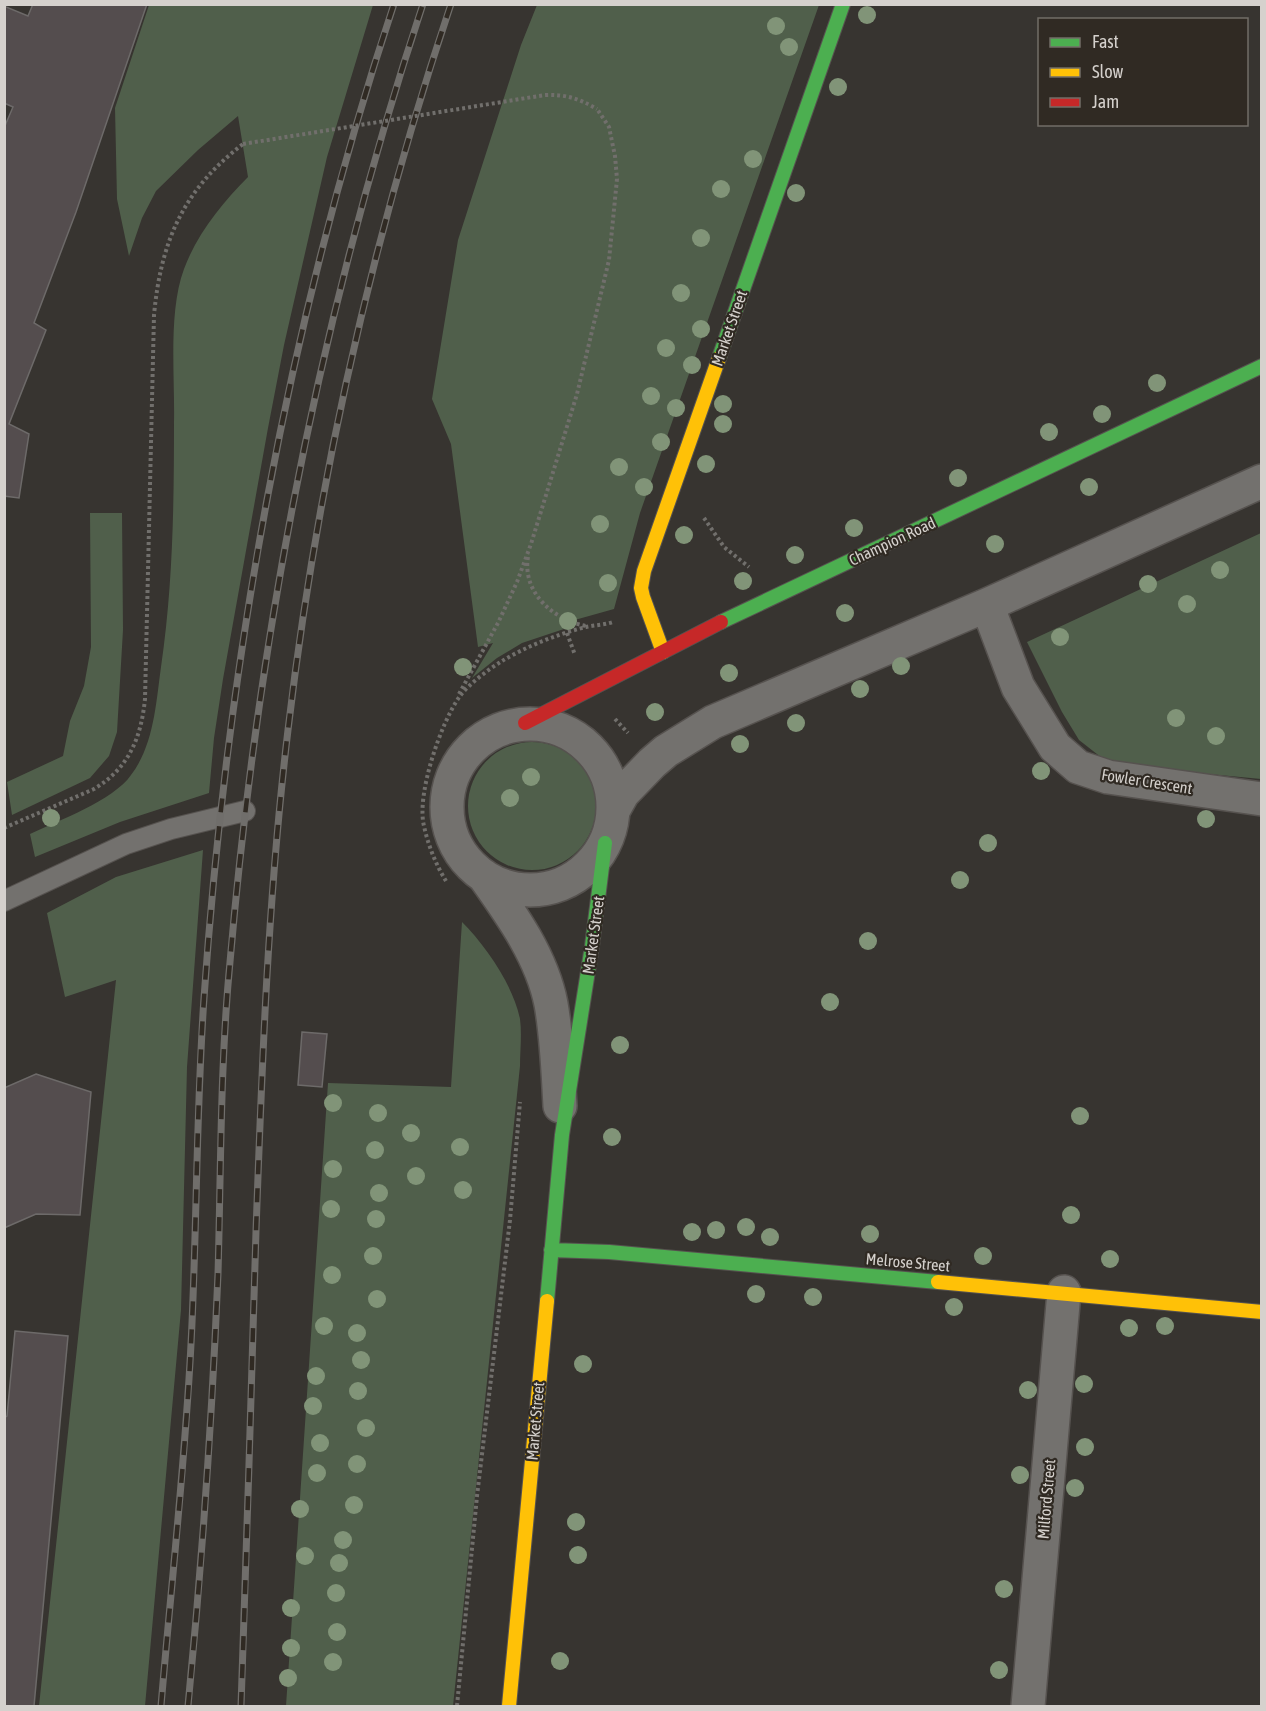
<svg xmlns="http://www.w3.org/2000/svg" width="1266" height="1711" font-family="'Asap Condensed',sans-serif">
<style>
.green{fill:#505f4b}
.building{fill:#544d4e;stroke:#6d6a69;stroke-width:1.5}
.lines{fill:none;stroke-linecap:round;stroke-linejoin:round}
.lane-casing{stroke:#56524f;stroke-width:22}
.street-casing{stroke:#56524f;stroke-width:36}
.fast-casing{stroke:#56524f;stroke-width:16}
.slow-casing{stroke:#56524f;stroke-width:16}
.jam-casing{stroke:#56524f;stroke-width:16}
.path{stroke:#716f6c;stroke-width:4;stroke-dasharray:3 3;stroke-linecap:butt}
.lane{stroke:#73716e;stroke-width:20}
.street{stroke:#73716e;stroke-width:33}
.fast{stroke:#4caf50;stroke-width:14}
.slow{stroke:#ffc107;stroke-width:14}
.jam{stroke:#c62828;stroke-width:14}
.rail-casing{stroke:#706e6b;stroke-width:7}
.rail{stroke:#302a23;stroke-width:4.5;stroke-dasharray:14;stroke-linecap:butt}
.path-bridge{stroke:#716f6c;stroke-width:4;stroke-dasharray:3 3;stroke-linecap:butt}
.tree{fill:#819478}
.labels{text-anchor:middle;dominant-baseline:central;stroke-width:4.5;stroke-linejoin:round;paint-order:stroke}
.street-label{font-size:16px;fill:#d5d1cd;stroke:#302a23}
</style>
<rect width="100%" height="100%" fill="#373430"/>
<path class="green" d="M 149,5 L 373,5 L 327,157 L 284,345 L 268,428 L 223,679 L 214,738 L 209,793 L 120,822 L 35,857 L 30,834 C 58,821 114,800 131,775 C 154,745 156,703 161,667 C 173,586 174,504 174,422 C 175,377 168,312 184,269 C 197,234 222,203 248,177 L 238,116 L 198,150 L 156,191 L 142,218 L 129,256 L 117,199 L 115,108 Z
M 537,5 L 819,5 L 640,513 L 614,609 L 564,623 L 570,627 L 522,643 L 497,658 L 472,678 L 493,643 L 478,647 L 451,444 L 432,399 L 458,240 L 521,45 Z
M 90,513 L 122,513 L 123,630 L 117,732 L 109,756 L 90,778 L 12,815 L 7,782 L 63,756 L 70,721 L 84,686 L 91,647 Z
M 1261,533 L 1261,779 L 1125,766 L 1102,758 L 1079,740 L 1062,712 L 1027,642 Z
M468 806a64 64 0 1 1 128 0a64 64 0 1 1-128 0Z
M 203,850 L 187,1067 L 181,1310 L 145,1706 L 39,1706 L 116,980 L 65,997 L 47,913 L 116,877 Z
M 462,922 C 486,946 513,985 520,1019 C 522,1034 520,1051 520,1066 L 453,1706 L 286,1706 L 328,1083 L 451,1087 Z"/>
<path class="building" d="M 33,4 L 147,4 L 76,212 L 34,323 L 46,330 L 9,424 L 29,434 L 19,498 L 4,496 L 4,128 L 13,107 L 4,103 L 4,6 L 28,16 Z
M 302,1032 L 327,1034 L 322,1087 L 298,1085 Z
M 36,1074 L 91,1092 L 80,1215 L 36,1214 L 4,1228 L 4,1088 Z
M 15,1331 L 68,1336 L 34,1706 L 4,1706 L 4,1418 L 7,1416 Z"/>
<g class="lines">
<g class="lane-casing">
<path id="lane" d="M 4,901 L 126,844 L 171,829 L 245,811"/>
</g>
<g class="street-casing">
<path id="street" d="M 987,605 L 1018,687 L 1055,747 L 1078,767 L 1108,777 L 1262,799
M447 807a83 83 0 1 1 166 0a83 83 0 1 1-166 0Z
M 614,809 L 623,793 L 652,763 L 666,751 L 713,722 L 987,605 L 1262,481
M 484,876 C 511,914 542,957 551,1004 C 557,1037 558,1072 560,1106
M 1028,1706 L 1064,1292"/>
</g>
<g class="fast-casing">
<path id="fast" d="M 719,358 L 843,4
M 721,622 L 1262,366
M 551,1250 L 609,1252 L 938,1282
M 547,1301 L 562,1135 L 592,946 L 605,843"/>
</g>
<g class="slow-casing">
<path id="slow" d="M 663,652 L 643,597 L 641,588 L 644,571 L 719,358
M 938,1282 L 1262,1312
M 509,1706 L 547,1301"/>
</g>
<g class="jam-casing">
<path id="jam" d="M 525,723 L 721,622"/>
</g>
<path class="path" d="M 1261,4 L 1262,5
M 704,518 L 724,547 L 749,567
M 528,557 C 522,593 554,620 586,626
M 567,633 L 575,655
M 459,694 L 498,623 L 517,582 L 531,544 L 577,394 L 609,260 L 617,179 L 615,156 L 609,127 L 597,109
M 615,719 L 628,733
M 4,828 L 94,789 C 129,768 141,738 145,699 L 154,315 C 161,241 183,190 243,144
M 446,881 C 436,865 428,845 424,826 C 416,795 441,722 460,696 C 470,683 488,670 502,661 C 527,646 558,634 586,627 C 595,625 604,625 613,622
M 457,1706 L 477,1496 L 510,1220 L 520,1102"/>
<use href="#lane" class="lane"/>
<use href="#street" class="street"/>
<use href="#fast" class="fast"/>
<use href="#slow" class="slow"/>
<use href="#jam" class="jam"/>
<g class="rail-casing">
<path id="rail" d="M 161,1706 C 171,1586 185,1465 191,1344 C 197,1229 196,1113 204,998 C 227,664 288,322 394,4
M 188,1706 C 202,1563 212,1418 218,1274 C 221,1170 220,1066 230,962 C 258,637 320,314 423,4
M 241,1706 C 247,1548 251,1389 256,1231 C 262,1063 268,896 288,730 C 317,483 372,239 451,4"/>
</g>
<use href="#rail" class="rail"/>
<path class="path-bridge" d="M 243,144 L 545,95 C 565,94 580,99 597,109"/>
</g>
<g class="tree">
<circle cx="867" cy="15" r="9"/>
<circle cx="776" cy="26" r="9"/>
<circle cx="789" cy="47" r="9"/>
<circle cx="838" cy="87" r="9"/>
<circle cx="753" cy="159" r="9"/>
<circle cx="721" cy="189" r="9"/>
<circle cx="796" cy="193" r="9"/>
<circle cx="701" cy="238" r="9"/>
<circle cx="681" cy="293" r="9"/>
<circle cx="701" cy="329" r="9"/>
<circle cx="666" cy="348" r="9"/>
<circle cx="692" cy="365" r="9"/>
<circle cx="1157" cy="383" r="9"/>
<circle cx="651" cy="396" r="9"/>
<circle cx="723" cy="404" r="9"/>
<circle cx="676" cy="408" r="9"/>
<circle cx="1102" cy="414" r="9"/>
<circle cx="723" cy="424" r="9"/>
<circle cx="1049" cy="432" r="9"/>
<circle cx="661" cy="442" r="9"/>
<circle cx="706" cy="464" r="9"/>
<circle cx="619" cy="467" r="9"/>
<circle cx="958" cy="478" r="9"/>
<circle cx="644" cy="487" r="9"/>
<circle cx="1089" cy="487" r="9"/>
<circle cx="600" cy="524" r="9"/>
<circle cx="854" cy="528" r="9"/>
<circle cx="684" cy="535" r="9"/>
<circle cx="995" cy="544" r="9"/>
<circle cx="795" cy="555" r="9"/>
<circle cx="1220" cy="570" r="9"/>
<circle cx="743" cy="581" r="9"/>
<circle cx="608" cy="583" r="9"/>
<circle cx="1148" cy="584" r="9"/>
<circle cx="1187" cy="604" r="9"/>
<circle cx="845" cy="613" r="9"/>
<circle cx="568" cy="621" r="9"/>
<circle cx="1060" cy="637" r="9"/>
<circle cx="901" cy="666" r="9"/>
<circle cx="463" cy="667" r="9"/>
<circle cx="729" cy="673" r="9"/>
<circle cx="860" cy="689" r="9"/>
<circle cx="655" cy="712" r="9"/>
<circle cx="1176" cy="718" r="9"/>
<circle cx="796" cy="723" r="9"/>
<circle cx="1216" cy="736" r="9"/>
<circle cx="740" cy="744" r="9"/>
<circle cx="1041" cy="771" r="9"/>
<circle cx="531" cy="777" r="9"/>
<circle cx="510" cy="798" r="9"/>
<circle cx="51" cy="818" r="9"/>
<circle cx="1206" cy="819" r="9"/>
<circle cx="988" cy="843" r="9"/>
<circle cx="960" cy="880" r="9"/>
<circle cx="868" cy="941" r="9"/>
<circle cx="830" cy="1002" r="9"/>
<circle cx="620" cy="1045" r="9"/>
<circle cx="333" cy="1103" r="9"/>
<circle cx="378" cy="1113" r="9"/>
<circle cx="1080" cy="1116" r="9"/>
<circle cx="411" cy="1133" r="9"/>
<circle cx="612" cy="1137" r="9"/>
<circle cx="460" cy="1147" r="9"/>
<circle cx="375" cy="1150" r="9"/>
<circle cx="333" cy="1169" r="9"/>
<circle cx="416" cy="1176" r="9"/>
<circle cx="463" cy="1190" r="9"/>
<circle cx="379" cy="1193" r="9"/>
<circle cx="331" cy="1209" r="9"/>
<circle cx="1071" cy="1215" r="9"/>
<circle cx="376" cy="1219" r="9"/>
<circle cx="746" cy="1227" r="9"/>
<circle cx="716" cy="1230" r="9"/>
<circle cx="692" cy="1232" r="9"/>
<circle cx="870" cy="1234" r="9"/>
<circle cx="770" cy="1237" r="9"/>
<circle cx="373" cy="1256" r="9"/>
<circle cx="983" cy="1256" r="9"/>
<circle cx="1110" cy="1259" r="9"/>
<circle cx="332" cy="1275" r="9"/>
<circle cx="756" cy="1294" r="9"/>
<circle cx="813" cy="1297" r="9"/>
<circle cx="377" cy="1299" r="9"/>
<circle cx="954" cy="1307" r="9"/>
<circle cx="324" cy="1326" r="9"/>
<circle cx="1165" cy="1326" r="9"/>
<circle cx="1129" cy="1328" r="9"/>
<circle cx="357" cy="1333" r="9"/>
<circle cx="361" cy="1360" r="9"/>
<circle cx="583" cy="1364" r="9"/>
<circle cx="316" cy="1376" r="9"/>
<circle cx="1084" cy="1384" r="9"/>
<circle cx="1028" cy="1390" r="9"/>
<circle cx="358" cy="1391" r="9"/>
<circle cx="313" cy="1406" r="9"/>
<circle cx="366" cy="1428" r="9"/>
<circle cx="320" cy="1443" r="9"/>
<circle cx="1085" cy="1447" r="9"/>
<circle cx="357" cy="1464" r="9"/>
<circle cx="317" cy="1473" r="9"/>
<circle cx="1020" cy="1475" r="9"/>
<circle cx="1075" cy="1488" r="9"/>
<circle cx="354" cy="1505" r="9"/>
<circle cx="300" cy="1509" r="9"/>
<circle cx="576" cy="1522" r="9"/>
<circle cx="343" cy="1540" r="9"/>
<circle cx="578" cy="1555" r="9"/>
<circle cx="305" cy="1556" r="9"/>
<circle cx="339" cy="1563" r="9"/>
<circle cx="1004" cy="1589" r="9"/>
<circle cx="336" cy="1593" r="9"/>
<circle cx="291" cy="1608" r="9"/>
<circle cx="337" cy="1632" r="9"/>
<circle cx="291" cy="1648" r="9"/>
<circle cx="560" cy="1661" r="9"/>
<circle cx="333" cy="1662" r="9"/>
<circle cx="999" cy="1670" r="9"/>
<circle cx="288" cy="1678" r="9"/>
</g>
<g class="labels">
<g class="street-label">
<text transform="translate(729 328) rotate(-71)">Market Street</text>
<text transform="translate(892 541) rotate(-25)">Champion Road</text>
<text transform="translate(1147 781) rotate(9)">Fowler Crescent</text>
<text transform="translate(593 935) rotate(-82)">Market Street</text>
<text transform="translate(908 1262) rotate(5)">Melrose Street</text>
<text transform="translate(535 1421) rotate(-85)">Market Street</text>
<text transform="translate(1046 1499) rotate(-85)">Milford Street</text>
</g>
</g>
<rect width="1266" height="1711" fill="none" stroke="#d5d1cd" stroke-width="12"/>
<rect x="1038" y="18" width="210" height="108" fill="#302a23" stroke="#726d67" stroke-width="1.5"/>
<rect x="1050" y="38" width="30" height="9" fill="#4caf50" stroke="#726d67" stroke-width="1.5"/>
<text x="1092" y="48" font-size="18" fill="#d5d1cd">Fast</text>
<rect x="1050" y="68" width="30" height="9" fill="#ffc107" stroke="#726d67" stroke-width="1.5"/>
<text x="1092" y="78" font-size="18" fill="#d5d1cd">Slow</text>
<rect x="1050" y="98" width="30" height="9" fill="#c62828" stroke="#726d67" stroke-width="1.5"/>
<text x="1092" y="108" font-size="18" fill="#d5d1cd">Jam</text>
</svg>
